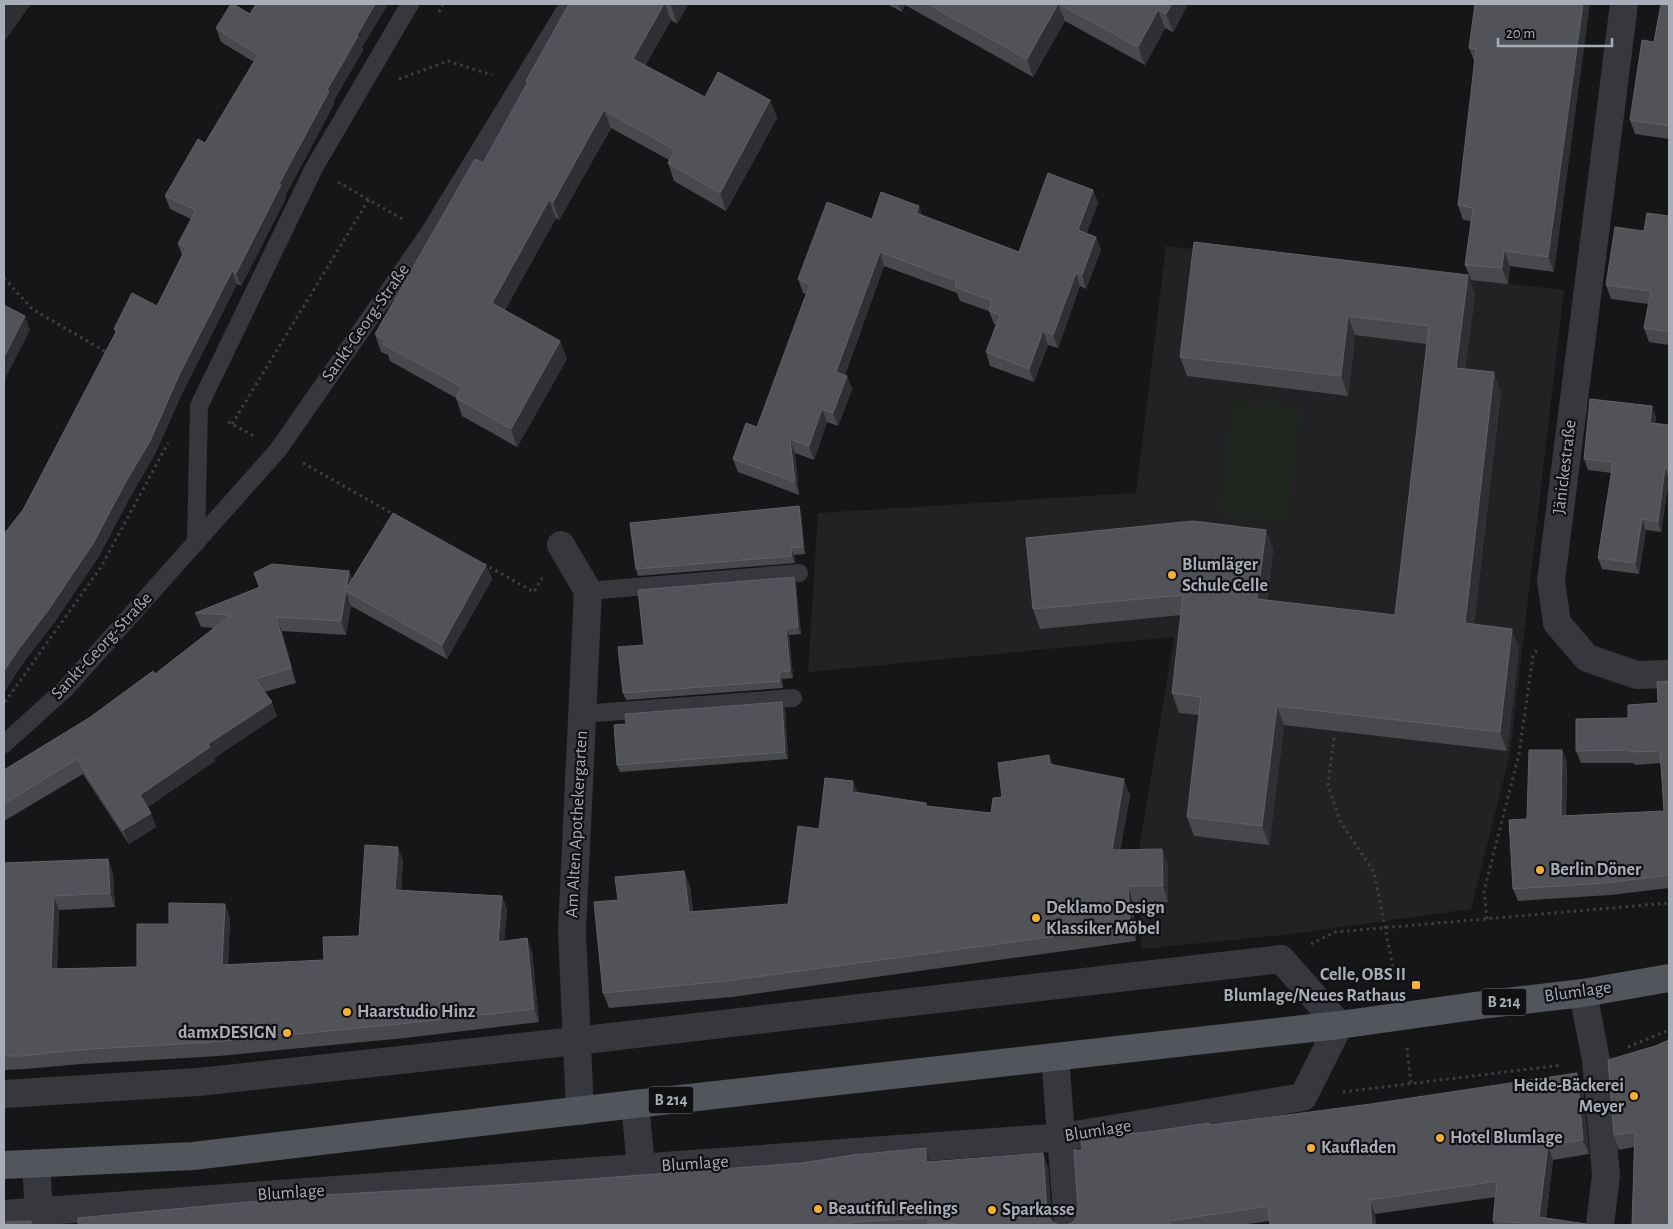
<svg xmlns="http://www.w3.org/2000/svg" width="1673" height="1229" font-family="'Alegreya Sans',sans-serif">
<style>
.built{fill:#222225}
.green{fill:#1e261f}
.lines{fill:none;stroke-linecap:round;stroke-linejoin:round}
.path{stroke:#3d3f44;stroke-width:3;stroke-dasharray:2.5 4;stroke-linecap:butt}
.service{stroke:#37383d;stroke-width:18}
.minor{stroke:#37383d;stroke-width:28}
.primary{stroke:#53555c;stroke-width:28}
.wall{fill:#47494d}
.shaded-wall{fill:#2f3033}
.building{fill:#525359;stroke:#5f6168}
.poi-dot{fill:#f2b134;stroke:#111113;stroke-width:2}
.labels{text-anchor:middle;dominant-baseline:central;stroke-width:4.5;stroke-linejoin:round;paint-order:stroke}
.shield{fill:#111113;stroke:#7b7e86;stroke-width:1}
.shield-label{font-size:16px;font-weight:bold;fill:#a8adb8}
.street-label{font-size:18px;fill:#a8adb8;stroke:#111113}
.poi-label{font-size:18px;font-weight:bold;fill:#a8adb8;stroke:#111113;text-anchor:start}
</style>
<rect width="100%" height="100%" fill="#161618"/>
<path class="built" d="M 1166,246 L 1564,290 L 1510,754 L 1471,909 L 1283,935 L 1141,949 L 1137,861 L 1174,637 L 808,672 L 818,513 L 1136,493 Z"/>
<path class="green" d="M 1233,400 L 1300,407 L 1287,521 L 1220,514 Z"/>
<g class="lines">
<path class="path" d="M 439,12 L 443,4
M 399,79 L 448,61 L 492,75
M 338,182 L 404,220
M 4,278 L 32,309 L 108,353
M 228,422 L 254,436
M 232,424 L 369,199
M 303,463 L 395,515
M 484,564 L 534,592 L 542,578
M 5,702 L 101,567 L 168,443
M 1334,738 L 1328,785 L 1340,821 L 1374,872 L 1396,983
M 1487,919 L 1484,891 L 1519,754 L 1533,655 L 1537,650
M 1311,944 L 1335,932 L 1669,903
M 1628,1047 L 1669,1030
M 1407,1048 L 1411,1084
M 1343,1092 L 1562,1065"/>
<path class="service" d="M 196,543 L 199,406 L 314,168 L 410,4
M 588,591 L 799,573
M 581,714 L 793,698
M 4,744 L 66,688 L 278,450 L 429,233 L 569,4"/>
<path class="minor" d="M 1624,4 L 1551,581 L 1557,623 L 1587,658 L 1637,675 L 1669,674
M 561,545 L 588,591 L 572,931 L 580,1111
M 1583,993 L 1596,1060 L 1606,1175 L 1600,1225
M 1055,1057 L 1068,1225
M 4,1094 L 198,1082 L 576,1041 L 1281,959 L 1339,1025 L 1303,1097 L 1063,1137 L 4,1214
M 635,1104 L 641,1167
M 36,1164 L 39,1211"/>
<path class="primary" d="M 4,1165 L 193,1156 L 635,1104 L 1339,1025 L 1489,1004 L 1583,993 L 1669,978"/>
</g>
<path class="wall" d="M 256,4 L 388,4 L 362,47 L 363,50 L 333,102 L 334,104 L 285,196 L 286,198 L 241,286 L 237,284 L 185,387 L 155,454 L 129,499 L 99,556 L 54,623 L 23,663 L 4,692 L 4,534 L 23,510 L 116,333 L 114,329 L 157,306 L 182,255 L 178,244 L 191,219 L 170,209 L 165,196 L 205,143 L 254,62 L 221,42 L 216,28 L 250,14 Z
M 569,4 L 688,4 L 677,24 L 671,20 L 645,66 L 705,97 L 770,100 L 777,118 L 726,211 L 674,181 L 668,163 L 669,160 L 611,128 L 559,220 L 556,218 L 505,310 L 560,341 L 567,359 L 517,447 L 462,416 L 456,398 L 390,361 L 388,355 L 381,352 L 375,334 L 483,163 L 527,84 L 526,81 Z
M 887,4 L 1188,4 L 1173,32 L 1165,28 L 1145,65 L 1065,21 L 1033,77 L 905,5 L 902,12 Z
M 1475,4 L 1554,272 L 1510,266 L 1508,284 L 1471,280 L 1465,265 L 1471,221 L 1463,220 L 1458,205 L 1475,63 L 1469,48 Z
M 1669,4 L 1669,139 L 1635,134 L 1630,120 Z
M 1093,190 L 1098,203 L 1086,233 L 1096,237 L 1101,250 L 1086,289 L 1080,286 L 1058,348 L 1048,345 L 1034,382 L 990,366 L 986,352 L 996,325 L 994,324 L 989,311 L 960,301 L 957,293 L 884,266 L 845,375 L 847,376 L 852,389 L 838,426 L 827,422 L 814,460 L 795,453 L 799,495 L 738,472 L 733,459 L 757,427 L 806,294 L 803,293 L 798,279 L 872,219 L 923,216 L 1019,252 Z
M 1669,216 L 1669,345 L 1649,342 L 1644,328 L 1648,304 L 1611,299 L 1606,285 L 1644,231 Z
M 1468,275 L 1475,294 L 1465,369 L 1501,392 L 1474,624 L 1519,648 L 1507,751 L 1284,725 L 1269,845 L 1194,836 L 1187,817 L 1199,715 L 1179,713 L 1172,693 L 1181,615 L 1040,629 L 1033,609 L 1266,530 L 1273,549 L 1267,600 L 1395,615 L 1427,344 L 1355,335 L 1348,396 L 1187,376 L 1180,357 Z
M 1656,417 L 1655,423 L 1669,425 L 1669,479 L 1661,532 L 1646,530 L 1639,574 L 1602,569 L 1598,558 L 1612,473 L 1588,470 L 1584,459 Z
M 799,506 L 801,513 L 805,554 L 794,555 L 795,563 L 638,576 L 636,569 Z
M 486,565 L 492,579 L 447,659 L 351,606 L 346,635 L 282,631 L 296,683 L 264,692 L 277,716 L 214,758 L 215,761 L 148,807 L 156,827 L 129,844 L 83,774 L 4,821 L 4,770 L 89,718 L 155,674 L 214,628 L 201,627 L 195,613 L 259,588 L 254,573 L 349,571 L 352,579 Z
M 794,577 L 796,584 L 801,634 L 789,635 L 793,678 L 782,679 L 783,688 L 626,700 L 623,693 L 644,645 Z
M 1669,681 L 1669,888 L 1610,895 L 1518,901 L 1513,889 L 1527,819 L 1562,750 L 1567,763 L 1566,816 L 1664,811 L 1661,763 L 1635,765 L 1634,763 L 1581,763 L 1576,751 L 1628,718 L 1658,703 Z
M 785,709 L 788,759 L 620,772 L 617,765 Z
M 1049,755 L 1052,764 L 1130,795 L 1120,850 L 1168,864 L 1168,902 L 1133,902 L 1136,941 L 732,997 L 609,1008 L 603,993 L 618,900 L 684,871 L 690,886 L 693,912 L 788,904 L 819,829 L 858,792 L 926,803 L 927,806 L 991,813 L 1002,797 Z
M 108,859 L 113,873 L 115,907 L 59,910 L 57,969 L 137,967 L 169,924 L 230,918 L 228,965 L 324,960 L 359,936 L 403,860 L 401,890 L 502,896 L 507,910 L 504,941 L 527,938 L 532,952 L 539,1022 L 405,1038 L 219,1056 L 81,1064 L 26,1069 L 4,1070 L 4,863 Z
M 1669,1040 L 1669,1225 L 1632,1225 L 1634,1147 L 1619,1150 L 1614,1135 L 1655,1046 Z
M 1583,1088 L 1589,1154 L 1553,1160 L 1546,1218 L 1591,1225 L 1494,1225 L 1493,1221 L 1496,1197 L 1375,1214 L 1376,1225 L 1270,1225 L 1270,1221 L 1241,1225 L 1066,1225 L 1072,1223 L 1077,1217 L 1078,1209 L 1082,1150 L 1148,1132 L 1210,1125 Z
M 931,1162 L 1048,1167 L 1052,1221 L 1056,1224 L 1061,1225 L 78,1225 Z"/>
<path class="shaded-wall" d="M 4,4 L 31,4 L 4,42 Z
M 375,4 L 388,4 L 362,47 L 363,50 L 333,102 L 334,104 L 285,196 L 286,198 L 241,286 L 236,273 L 279,184 L 327,90 L 357,35 Z
M 664,4 L 665,4 L 671,20 L 639,77 L 633,59 Z
M 672,4 L 688,4 L 677,24 L 671,6 Z
M 898,4 L 905,4 L 905,5 L 902,12 Z
M 1058,4 L 1065,21 L 1033,77 L 1027,59 Z
M 1172,4 L 1188,4 L 1173,32 L 1166,14 Z
M 1583,4 L 1590,4 L 1554,272 L 1548,257 Z
M 1158,10 L 1165,28 L 1145,65 L 1138,47 Z
M 770,100 L 777,118 L 726,211 L 720,193 Z
M 604,110 L 611,128 L 559,220 L 553,202 Z
M 1093,190 L 1098,203 L 1083,244 L 1078,230 Z
M 549,200 L 556,218 L 499,320 L 492,303 Z
M 919,206 L 924,220 L 916,213 Z
M 1096,237 L 1101,250 L 1086,289 L 1082,275 Z
M 1504,251 L 1510,266 L 1508,284 L 1502,268 Z
M 880,252 L 884,266 L 841,385 L 836,372 Z
M 232,271 L 237,284 L 185,387 L 155,454 L 129,499 L 99,556 L 54,623 L 23,663 L 4,692 L 4,671 L 180,373 Z
M 1076,273 L 1080,286 L 1058,348 L 1053,335 Z
M 1468,275 L 1475,294 L 1463,387 L 1456,368 Z
M 25,316 L 30,330 L 4,381 L 4,357 Z
M 1348,316 L 1355,335 L 1348,396 L 1341,376 Z
M 1043,331 L 1048,345 L 1034,382 L 1029,369 Z
M 560,341 L 567,359 L 517,447 L 511,429 Z
M 1494,372 L 1501,392 L 1472,642 L 1465,623 Z
M 847,376 L 852,389 L 838,426 L 833,413 Z
M 1652,406 L 1656,417 L 1654,434 L 1650,423 Z
M 822,409 L 827,422 L 814,460 L 809,446 Z
M 790,439 L 795,453 L 799,495 L 795,482 Z
M 1665,468 L 1669,479 L 1661,532 L 1658,522 Z
M 799,506 L 801,513 L 805,554 L 803,547 Z
M 1642,519 L 1646,530 L 1639,574 L 1635,563 Z
M 1266,530 L 1273,549 L 1264,618 L 1257,599 Z
M 791,548 L 794,555 L 795,563 L 792,556 Z
M 486,565 L 492,579 L 447,659 L 442,645 Z
M 349,571 L 354,585 L 346,589 Z
M 794,577 L 796,584 L 801,634 L 798,627 Z
M 346,591 L 351,606 L 346,635 L 341,621 Z
M 276,617 L 282,631 L 296,683 L 291,668 Z
M 786,628 L 789,635 L 793,678 L 790,671 Z
M 1512,629 L 1519,648 L 1507,751 L 1500,732 Z
M 780,672 L 782,679 L 783,688 L 780,681 Z
M 272,702 L 277,716 L 214,758 L 215,761 L 145,809 L 140,795 L 208,744 Z
M 782,702 L 785,709 L 788,759 L 785,752 Z
M 1277,706 L 1284,725 L 1269,845 L 1262,826 Z
M 1562,750 L 1567,763 L 1565,829 L 1561,816 Z
M 1124,779 L 1130,795 L 1118,865 L 1112,850 Z
M 853,781 L 859,796 L 852,792 Z
M 151,813 L 156,827 L 129,844 L 123,830 Z
M 398,847 L 403,860 L 400,904 L 395,890 Z
M 1162,849 L 1168,864 L 1168,902 L 1163,886 Z
M 108,859 L 113,873 L 115,907 L 110,893 Z
M 684,871 L 690,886 L 694,927 L 689,912 Z
M 1128,886 L 1133,902 L 1136,941 L 1130,926 Z
M 54,896 L 59,910 L 56,983 L 51,969 Z
M 502,896 L 507,910 L 503,956 L 498,942 Z
M 225,904 L 230,918 L 227,979 L 222,965 Z
M 527,938 L 532,952 L 539,1022 L 534,1009 Z
M 1577,1073 L 1583,1088 L 1589,1154 L 1583,1140 Z
M 1548,1145 L 1553,1160 L 1545,1225 L 1539,1217 Z
M 926,1148 L 931,1162 L 926,1162 Z
M 1043,1153 L 1048,1167 L 1052,1225 L 1047,1212 Z
M 1370,1200 L 1375,1214 L 1376,1225 L 1372,1225 Z"/>
<path class="building" d="M 231,4 L 233,4 L 250,14 L 256,4 L 375,4 L 357,35 L 358,36 L 327,90 L 329,91 L 279,184 L 281,185 L 236,273 L 232,271 L 180,373 L 150,441 L 124,485 L 94,542 L 49,609 L 18,650 L 4,671 L 4,534 L 23,510 L 117,330 L 114,329 L 132,293 L 157,306 L 186,248 L 178,244 L 196,210 L 165,196 L 198,139 L 205,143 L 258,55 L 216,28 Z
M 569,4 L 664,4 L 633,59 L 705,97 L 718,72 L 770,100 L 720,193 L 668,163 L 675,150 L 604,110 L 553,202 L 549,200 L 492,303 L 560,341 L 511,429 L 456,398 L 462,387 L 383,344 L 385,340 L 375,334 L 475,159 L 483,163 L 528,82 L 526,81 Z
M 928,4 L 1058,4 L 1027,59 Z
M 1059,4 L 1172,4 L 1166,14 L 1158,10 L 1138,47 Z
M 1475,4 L 1583,4 L 1548,257 L 1504,251 L 1502,268 L 1465,265 L 1473,208 L 1458,205 L 1476,49 L 1469,48 Z
M 1661,4 L 1669,4 L 1669,126 L 1630,120 L 1642,40 L 1654,42 Z
M 1048,173 L 1093,190 L 1078,230 L 1096,237 L 1082,275 L 1076,273 L 1053,335 L 1043,331 L 1029,369 L 986,352 L 1000,315 L 989,311 L 992,301 L 955,287 L 957,281 L 880,252 L 836,372 L 847,376 L 833,413 L 822,409 L 809,446 L 790,439 L 795,482 L 733,459 L 746,423 L 757,427 L 797,319 L 810,284 L 798,279 L 827,202 L 872,219 L 881,192 L 919,206 L 916,213 L 1019,252 Z
M 1647,213 L 1669,216 L 1669,332 L 1644,328 L 1651,291 L 1606,285 L 1615,227 L 1644,231 Z
M 1194,242 L 1468,275 L 1456,368 L 1494,372 L 1465,623 L 1512,629 L 1500,732 L 1277,706 L 1262,826 L 1187,817 L 1201,697 L 1172,693 L 1183,595 L 1033,609 L 1026,538 L 1193,521 L 1266,530 L 1257,599 L 1395,615 L 1429,326 L 1348,316 L 1341,376 L 1180,357 Z
M 4,305 L 25,316 L 4,357 Z
M 1590,399 L 1652,406 L 1650,423 L 1669,425 L 1669,468 L 1665,468 L 1658,522 L 1642,519 L 1635,563 L 1598,558 L 1613,462 L 1584,459 Z
M 799,506 L 803,547 L 791,548 L 792,556 L 636,569 L 630,523 Z
M 393,513 L 486,565 L 442,645 L 346,591 L 341,621 L 276,617 L 291,668 L 255,679 L 272,702 L 208,744 L 210,747 L 140,795 L 151,813 L 123,830 L 77,759 L 4,804 L 4,770 L 89,718 L 153,671 L 155,674 L 231,615 L 195,613 L 260,587 L 254,573 L 272,564 L 349,571 L 346,589 Z
M 794,577 L 798,627 L 786,628 L 790,671 L 780,672 L 780,681 L 623,693 L 618,647 L 644,645 L 638,590 Z
M 1669,681 L 1669,875 L 1606,883 L 1513,889 L 1509,820 L 1527,819 L 1529,750 L 1562,750 L 1561,816 L 1664,811 L 1660,751 L 1630,752 L 1630,750 L 1576,751 L 1576,719 L 1628,718 L 1628,705 L 1658,703 L 1657,682 Z
M 782,702 L 785,752 L 617,765 L 614,725 L 626,724 L 625,714 Z
M 1049,755 L 1049,764 L 1124,779 L 1112,850 L 1162,849 L 1163,886 L 1128,886 L 1130,926 L 726,981 L 603,993 L 594,902 L 618,900 L 615,877 L 684,871 L 689,912 L 788,904 L 798,826 L 819,829 L 825,778 L 853,781 L 852,792 L 926,803 L 926,806 L 991,813 L 993,798 L 1002,797 L 998,763 Z
M 365,845 L 398,847 L 395,890 L 502,896 L 498,942 L 527,938 L 534,1009 L 400,1024 L 214,1042 L 76,1050 L 21,1056 L 4,1056 L 4,863 L 108,859 L 110,893 L 54,896 L 51,969 L 137,967 L 137,924 L 169,924 L 169,903 L 225,904 L 222,965 L 324,960 L 323,937 L 359,936 Z
M 1669,1040 L 1669,1223 L 1668,1223 L 1668,1225 L 1632,1225 L 1635,1132 L 1614,1135 L 1608,1060 L 1655,1046 Z
M 1577,1073 L 1583,1140 L 1548,1145 L 1539,1217 L 1586,1224 L 1591,1225 L 1523,1225 L 1524,1223 L 1493,1221 L 1497,1181 L 1370,1200 L 1372,1225 L 1270,1225 L 1268,1206 L 1169,1221 L 1170,1225 L 1066,1225 L 1072,1223 L 1077,1217 L 1078,1209 L 1074,1150 L 1082,1150 L 1081,1138 L 1148,1132 L 1209,1123 L 1210,1125 L 1371,1104 Z
M 926,1148 L 926,1162 L 1043,1153 L 1047,1212 L 1050,1219 L 1056,1224 L 1061,1225 L 962,1225 L 962,1223 L 928,1224 L 928,1218 L 851,1222 L 851,1225 L 78,1225 L 78,1218 L 323,1195 L 536,1183 L 802,1163 L 853,1155 Z
M 31,1221 L 31,1225 L 4,1225 L 4,1222 Z"/>
<g class="poi-dot">
<circle cx="1172" cy="575" r="5"/>
<circle cx="1540" cy="870" r="5"/>
<circle cx="1036" cy="918" r="5"/>
<rect x="1411" y="980" width="10" height="10" rx="2.5"/>
<circle cx="347" cy="1012" r="5"/>
<circle cx="287" cy="1033" r="5"/>
<circle cx="1634" cy="1096" r="5"/>
<circle cx="1440" cy="1138" r="5"/>
<circle cx="1311" cy="1148" r="5"/>
<circle cx="818" cy="1209" r="5"/>
<circle cx="992" cy="1210" r="5"/>
</g>
<g class="labels">
<g class="shield">
<rect x="1481.5" y="988.5" width="45" height="27" rx="4"/>
<rect x="648.5" y="1086.5" width="45" height="27" rx="4"/>
</g>
<g class="shield-label">
<text x="1504" y="1002">B 214</text>
<text x="671" y="1100">B 214</text>
</g>
<g class="street-label">
<text transform="translate(366 323) rotate(-55)">Sankt-Georg-Straße</text>
<text transform="translate(1565 467) rotate(-83)">Jänickestraße</text>
<text transform="translate(102 646) rotate(-47)">Sankt-Georg-Straße</text>
<text transform="translate(577 824) rotate(-87)">Am Alten Apothekergarten</text>
<text transform="translate(1578 992) rotate(-8)">Blumlage</text>
<text transform="translate(1098 1131) rotate(-9)">Blumlage</text>
<text transform="translate(695 1164) rotate(-4)">Blumlage</text>
<text transform="translate(291 1193) rotate(-4)">Blumlage</text>
</g>
<g class="poi-label">
<text x="1182" y="565">Blumläger<tspan x="1182" dy="21">Schule Celle</tspan></text>
<text x="1550" y="870">Berlin Döner</text>
<text x="1046" y="908">Deklamo Design<tspan x="1046" dy="21">Klassiker Möbel</tspan></text>
<text x="1406" y="975" text-anchor="end">Celle, OBS II<tspan x="1406" dy="21">Blumlage/Neues Rathaus</tspan></text>
<text x="357" y="1012">Haarstudio Hinz</text>
<text x="277" y="1033" text-anchor="end">damxDESIGN</text>
<text x="1624" y="1086" text-anchor="end">Heide-Bäckerei<tspan x="1624" dy="21">Meyer</tspan></text>
<text x="1450" y="1138">Hotel Blumlage</text>
<text x="1321" y="1148">Kaufladen</text>
<text x="828" y="1209">Beautiful Feelings</text>
<text x="1002" y="1210">Sparkasse</text>
</g>
</g>
<rect width="1673" height="1229" fill="none" stroke="#a8adb8" stroke-width="10"/>
<path d="M1498 38v8h114v-8" fill="none" stroke="#a8adb8" stroke-width="2.5"/>
<text x="1506" y="38" font-size="15" fill="#a8adb8" stroke="#111113" stroke-width="4" paint-order="stroke">20 m</text>
</svg>
